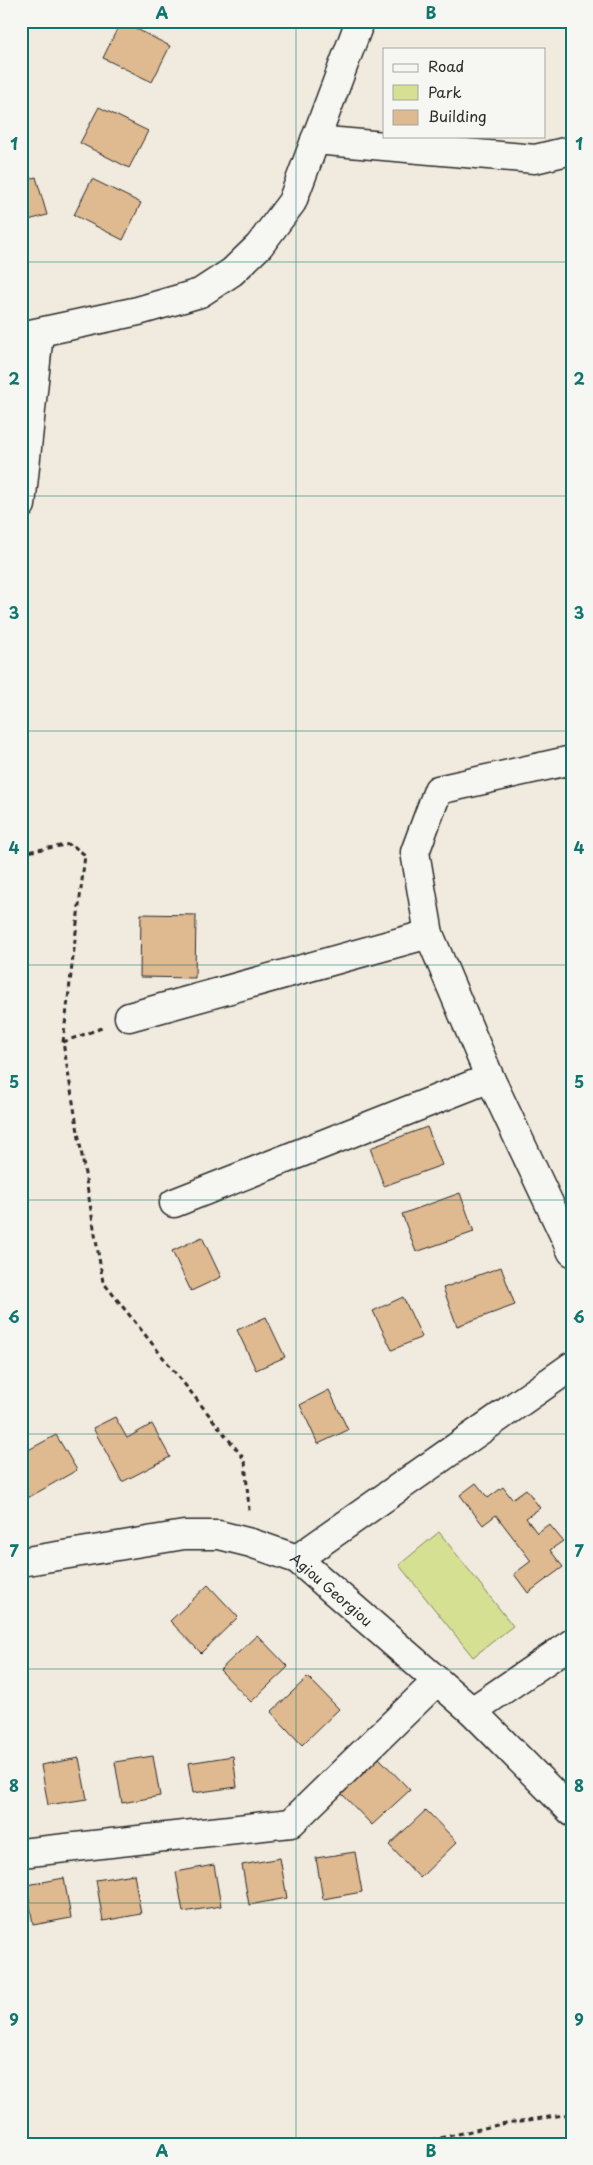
<svg xmlns="http://www.w3.org/2000/svg" width="593" height="2165" font-family="'Playpen Sans',sans-serif">
<style>
.green{fill:#d5e093;stroke:#80865f}
.building{fill:#dfb990;stroke:#2b2b2b}
.lines{fill:none;stroke-linecap:round;stroke-linejoin:round}
.minor-casing{stroke:#2b2b2b;stroke-width:31}
.path{stroke:#2b2b2b;stroke-width:3;stroke-dasharray:5 4;stroke-linecap:butt}
.minor{stroke:#f6f6f2;stroke-width:28}
.grid{fill:none;stroke:#0f766e;stroke-width:1;stroke-opacity:0.55}
.labels{text-anchor:middle;dominant-baseline:central;stroke-width:4.5;stroke-linejoin:round;paint-order:stroke}
.street-label{font-size:14px;fill:#2b2b2b;stroke:#f6f6f2}
.neatline{fill:none;stroke:#0f766e;stroke-width:2}
.grid-label{font-size:16px;text-anchor:middle;font-weight:bold;fill:#0f766e}
</style>
<rect width="100%" height="100%" fill="#f1eade"/>
<filter id="ink" filterUnits="userSpaceOnUse"><feTurbulence type="fractalNoise" baseFrequency=".02" numOctaves="2"/><feDisplacementMap in="SourceGraphic" scale="10" xChannelSelector="R" yChannelSelector="G"/><feConvolveMatrix kernelMatrix="1 2 1 2 8 2 1 2 1" color-interpolation-filters="sRGB"/></filter>
<g filter="url(#ink)">
<path class="green" d="M 439,1532 L 513,1626 L 473,1657 L 399,1565 Z"/>
<path class="building" d="M 121,21 L 170,46 L 152,82 L 103,58 Z
M 99,107 L 148,131 L 129,168 L 80,143 Z
M 21,127 L 25,140 L 21,141 Z
M 36,177 L 47,215 L 21,222 L 21,181 Z
M 92,179 L 141,203 L 123,240 L 74,215 Z
M 141,914 L 196,915 L 195,978 L 140,977 Z
M 427,1127 L 442,1165 L 384,1186 L 370,1148 Z
M 460,1193 L 474,1232 L 416,1252 L 402,1214 Z
M 202,1237 L 221,1277 L 191,1291 L 172,1251 Z
M 501,1267 L 515,1305 L 457,1326 L 443,1288 Z
M 403,1297 L 422,1337 L 392,1350 L 373,1311 Z
M 266,1317 L 285,1357 L 256,1370 L 237,1330 Z
M 329,1390 L 348,1430 L 318,1444 L 300,1405 Z
M 115,1417 L 127,1438 L 152,1424 L 170,1457 L 122,1482 L 93,1428 Z
M 56,1435 L 77,1470 L 24,1500 L 21,1495 L 21,1454 Z
M 476,1483 L 488,1498 L 503,1487 L 512,1499 L 526,1489 L 540,1508 L 526,1518 L 537,1533 L 549,1524 L 563,1541 L 550,1550 L 563,1567 L 528,1593 L 514,1574 L 531,1561 L 496,1515 L 483,1525 L 460,1495 Z
M 208,1585 L 238,1617 L 201,1653 L 170,1621 Z
M 257,1635 L 288,1667 L 251,1702 L 220,1670 Z
M 308,1677 L 339,1709 L 302,1745 L 271,1712 Z
M 153,1756 L 160,1796 L 122,1803 L 115,1762 Z
M 233,1756 L 237,1787 L 193,1793 L 188,1763 Z
M 79,1758 L 87,1799 L 48,1805 L 41,1765 Z
M 379,1758 L 410,1790 L 372,1825 L 341,1793 Z
M 426,1810 L 457,1842 L 420,1878 L 389,1845 Z
M 355,1852 L 362,1892 L 323,1899 L 316,1858 Z
M 280,1858 L 287,1898 L 249,1905 L 242,1865 Z
M 214,1865 L 221,1906 L 183,1912 L 176,1872 Z
M 134,1874 L 141,1914 L 103,1921 L 96,1880 Z
M 64,1878 L 71,1918 L 33,1925 L 27,1885 Z"/>
<g class="lines">
<g class="minor-casing">
<g id="minor">
<path d="M 315,140 L 535,159 L 572,150"/>
<path d="M 21,336 L 138,311 L 200,293 L 232,272 L 259,246 L 292,202 L 360,21"/>
<path d="M 21,505 L 39,333"/>
<path d="M 429,934 L 415,852 L 438,790 L 572,760"/>
<path d="M 129,1017 L 429,934 L 490,1078 L 572,1252"/>
<path d="M 174,1203 L 490,1078"/>
<path d="M 297,1559 L 572,1366"/>
<path id="s1" d="M 21,1562 L 184,1535 L 219,1535 L 251,1543 L 297,1559 L 472,1711 L 572,1812"/>
<path d="M 472,1711 L 572,1643"/>
<path d="M 21,1853 L 291,1823 L 437,1681"/>
</g>
</g>
<path class="path" d="M 21,853 L 71,844 L 85,855 L 63,1042 L 103,1282 L 245,1460 L 249,1510
M 63,1042 L 102,1028
M 414,2144 L 506,2123 L 572,2114"/>
<use href="#minor" class="minor"/>
</g>
</g>
<path class="grid" d="M 296,21 L 296,2144M 21,262 L 572,262M 21,496 L 572,496M 21,731 L 572,731M 21,965 L 572,965M 21,1200 L 572,1200M 21,1434 L 572,1434M 21,1669 L 572,1669M 21,1903 L 572,1903"/>
<g class="labels">
<g class="street-label">
<text stroke="none"><textPath href="#s1" startOffset="328">Agiou Georgiou</textPath></text>
</g>
</g>
<rect width="593" height="2165" fill="none" stroke="#f6f6f2" stroke-width="55"/>
<rect x="383" y="48" width="162" height="90" fill="#f6f6f2" stroke="#a5a5a2"/>
<rect x="393" y="64" width="25" height="8" fill="#f6f6f2" stroke="#a5a5a2"/>
<text x="428" y="72" font-size="15" fill="#2b2b2b">Road</text>
<rect x="393" y="85" width="25" height="15" fill="#d5e093" stroke="#a5a5a2"/>
<text x="428" y="98" font-size="15" fill="#2b2b2b">Park</text>
<rect x="393" y="110" width="25" height="15" fill="#dfb990" stroke="#a5a5a2"/>
<text x="428" y="122" font-size="15" fill="#2b2b2b">Building</text>
<rect x="28" y="28" width="538" height="2110" class="neatline"/>
<g class="grid-label">
<text x="162" y="19">A</text>
<text x="431" y="19">B</text>
<text x="14" y="150">1</text>
<text x="579" y="150">1</text>
<text x="14" y="385">2</text>
<text x="579" y="385">2</text>
<text x="14" y="619">3</text>
<text x="579" y="619">3</text>
<text x="14" y="854">4</text>
<text x="579" y="854">4</text>
<text x="14" y="1088">5</text>
<text x="579" y="1088">5</text>
<text x="14" y="1323">6</text>
<text x="579" y="1323">6</text>
<text x="14" y="1557">7</text>
<text x="579" y="1557">7</text>
<text x="14" y="1792">8</text>
<text x="579" y="1792">8</text>
<text x="14" y="2026">9</text>
<text x="579" y="2026">9</text>
<text x="162" y="2157">A</text>
<text x="431" y="2157">B</text>
</g>
</svg>
